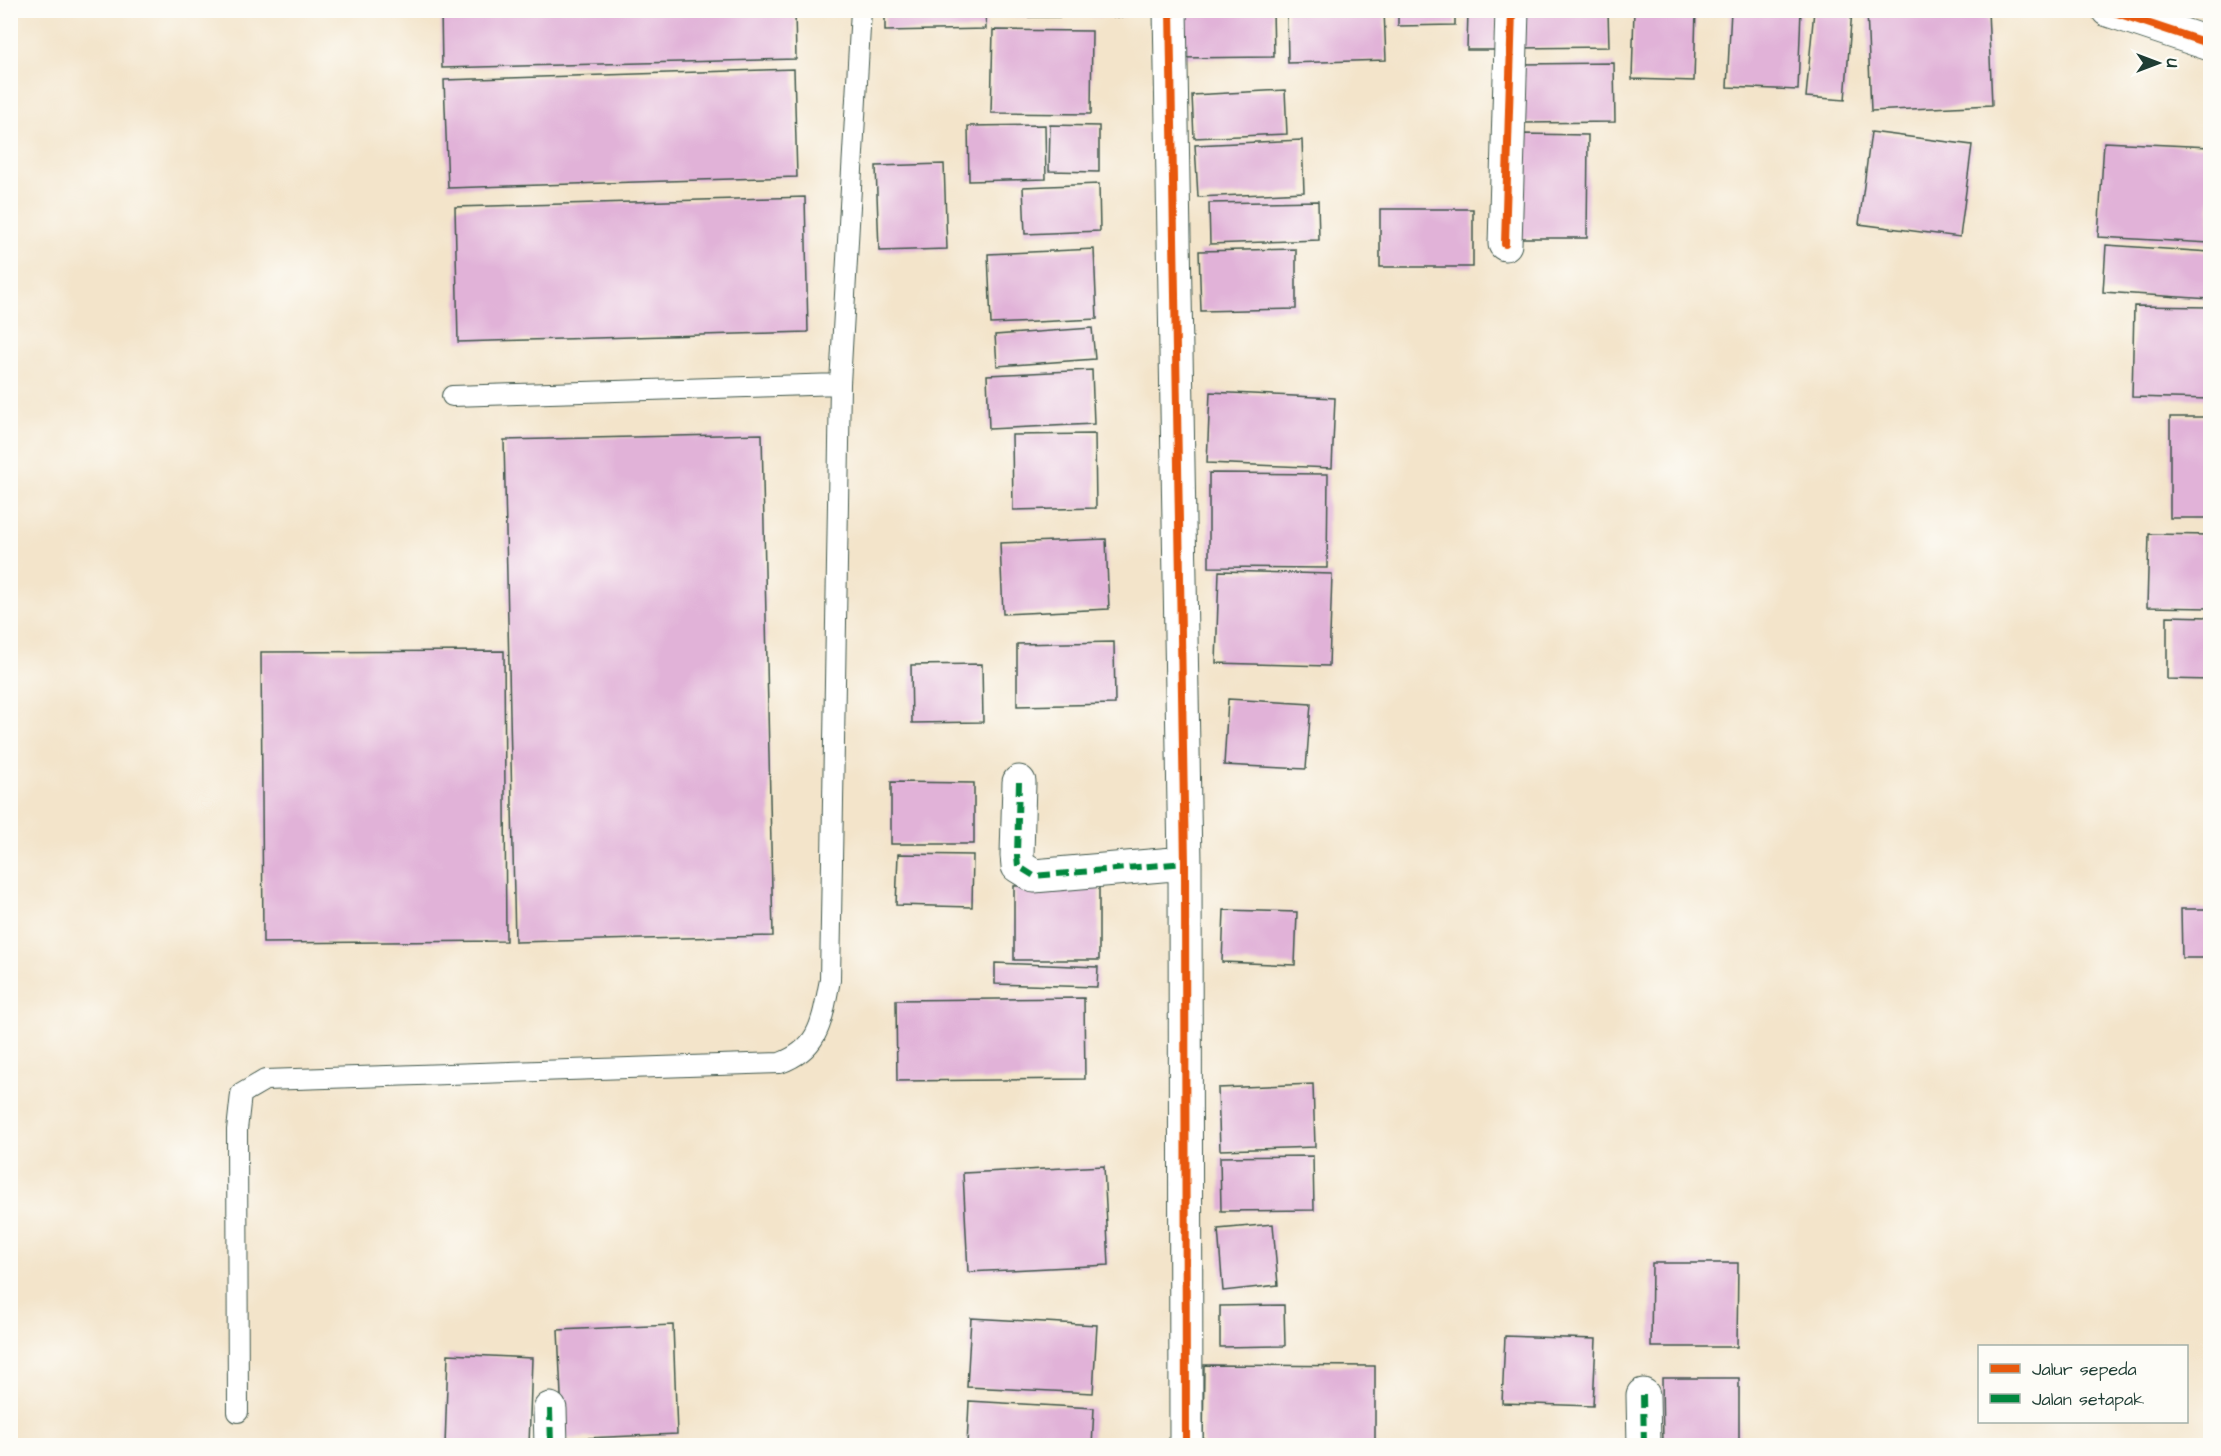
<svg xmlns="http://www.w3.org/2000/svg" width="2221" height="1456" font-family="'Architects Daughter',sans-serif">
<style>
.building{fill:#e1b2d8}
.lines{fill:none;stroke-linecap:round;stroke-linejoin:round}
.lane-casing{stroke:#3f564a;stroke-width:22}
.street-casing{stroke:#3f564a;stroke-width:35}
.lane{stroke:#fff;stroke-width:20}
.street{stroke:#fff;stroke-width:33}
.quiet{stroke:#00873e;stroke-width:6;stroke-dasharray:12 6;stroke-linecap:butt}
.cycleway-casing{stroke:#fdfcf7;stroke-width:11}
.cycleway{stroke:#e8590c;stroke-width:8}
</style>
<rect width="100%" height="100%" fill="#fdfcf7"/>
<filter id="ink" filterUnits="userSpaceOnUse"><feTurbulence type="fractalNoise" baseFrequency=".0167" numOctaves="2"/><feDisplacementMap in="SourceGraphic" scale="12" xChannelSelector="R" yChannelSelector="G"/><feConvolveMatrix kernelMatrix="1 2 1 2 8 2 1 2 1" color-interpolation-filters="sRGB"/></filter>
<filter id="wash" filterUnits="userSpaceOnUse"><feTurbulence type="fractalNoise" baseFrequency=".008" numOctaves="4" result="noise"/><feDisplacementMap in="SourceGraphic" scale="24" xChannelSelector="R" yChannelSelector="G"/><feGaussianBlur stdDeviation="1.35" result="paint"/><feColorMatrix in="noise" values="0 0 0 0 0 0 0 0 0 0 0 0 0 0 0 0 0 1.4 0 .05"/><feComposite in="paint" operator="in"/></filter>
<g filter="url(#wash)">
<rect width="100%" height="100%" fill="#f3e4ca"/>
<g id="blocks">
<path class="building" d="M 441,10 L 795,10 L 796,59 L 442,68 Z
M 885,10 L 985,10 L 986,29 L 885,31 Z
M 996,10 L 1124,10 L 1124,17 L 996,17 Z
M 1175,10 L 1273,10 L 1274,57 L 1175,58 Z
M 1287,10 L 1384,10 L 1386,60 L 1288,63 Z
M 1398,10 L 1455,10 L 1455,25 L 1398,26 Z
M 1468,10 L 1497,10 L 1496,50 L 1467,50 Z
M 1518,10 L 1608,10 L 1609,47 L 1518,48 Z
M 1634,10 L 1696,10 L 1694,81 L 1632,79 Z
M 1731,10 L 1801,10 L 1798,90 L 1727,87 Z
M 1814,10 L 1852,10 L 1845,100 L 1806,97 Z
M 1867,10 L 1988,10 L 1992,105 L 1871,111 Z
M 993,30 L 1092,31 L 1091,114 L 991,113 Z
M 1614,63 L 1615,122 L 1524,123 L 1523,64 Z
M 794,69 L 797,177 L 448,188 L 444,80 Z
M 1285,90 L 1287,134 L 1194,138 L 1192,95 Z
M 1045,125 L 1046,179 L 969,181 L 968,126 Z
M 1050,125 L 1099,126 L 1099,172 L 1049,171 Z
M 1871,132 L 1972,145 L 1960,237 L 1859,224 Z
M 1520,134 L 1588,135 L 1587,238 L 1519,238 Z
M 1302,140 L 1304,192 L 1198,197 L 1195,145 Z
M 2104,142 L 2210,147 L 2210,243 L 2098,237 Z
M 944,164 L 947,249 L 879,251 L 876,166 Z
M 1099,184 L 1100,231 L 1025,234 L 1023,187 Z
M 805,197 L 808,332 L 458,342 L 455,207 Z
M 1318,201 L 1319,240 L 1210,244 L 1209,203 Z
M 1380,209 L 1473,209 L 1473,267 L 1380,267 Z
M 2106,245 L 2210,252 L 2210,299 L 2103,292 Z
M 1094,249 L 1097,319 L 991,324 L 988,254 Z
M 1296,249 L 1296,309 L 1201,311 L 1199,251 Z
M 2134,306 L 2210,307 L 2210,399 L 2132,397 Z
M 1092,328 L 1095,359 L 997,366 L 995,335 Z
M 1092,370 L 1094,424 L 989,429 L 987,375 Z
M 1210,392 L 1335,398 L 1332,468 L 1207,463 Z
M 2170,417 L 2210,417 L 2210,518 L 2170,518 Z
M 762,434 L 773,936 L 515,942 L 504,440 Z
M 1095,434 L 1096,508 L 1013,510 L 1012,435 Z
M 1209,473 L 1328,474 L 1327,568 L 1209,567 Z
M 2149,534 L 2210,535 L 2210,608 L 2147,607 Z
M 1106,539 L 1109,609 L 1003,614 L 1000,543 Z
M 1219,571 L 1332,574 L 1329,666 L 1216,663 Z
M 2167,616 L 2210,617 L 2210,680 L 2167,679 Z
M 1114,642 L 1115,704 L 1017,706 L 1017,644 Z
M 504,651 L 506,941 L 263,943 L 261,652 Z
M 982,664 L 983,722 L 912,723 L 911,665 Z
M 1228,699 L 1311,704 L 1306,769 L 1224,765 Z
M 891,782 L 974,783 L 974,844 L 891,844 Z
M 898,854 L 973,855 L 972,907 L 896,905 Z
M 1099,885 L 1099,960 L 1014,960 L 1014,886 Z
M 2181,909 L 2210,909 L 2210,958 L 2182,958 Z
M 1224,910 L 1297,912 L 1295,965 L 1222,962 Z
M 995,963 L 1098,967 L 1097,987 L 995,984 Z
M 1084,998 L 1085,1079 L 897,1081 L 896,1000 Z
M 1313,1084 L 1315,1147 L 1220,1150 L 1218,1088 Z
M 1313,1156 L 1314,1210 L 1221,1211 L 1220,1157 Z
M 1104,1166 L 1109,1265 L 968,1272 L 963,1173 Z
M 1273,1224 L 1278,1285 L 1223,1291 L 1218,1229 Z
M 1652,1263 L 1738,1263 L 1737,1347 L 1651,1347 Z
M 1284,1305 L 1285,1346 L 1220,1347 L 1220,1306 Z
M 971,1318 L 1097,1325 L 1093,1393 L 967,1387 Z
M 673,1325 L 677,1434 L 563,1439 L 558,1330 Z
M 1505,1336 L 1596,1339 L 1593,1406 L 1502,1403 Z
M 448,1354 L 532,1358 L 529,1446 L 445,1446 Z
M 1204,1365 L 1375,1366 L 1375,1446 L 1203,1446 Z
M 1662,1378 L 1739,1378 L 1739,1446 L 1663,1446 Z
M 969,1401 L 1094,1408 L 1092,1446 L 967,1446 Z"/>
</g>
</g>
<g filter="url(#ink)">
<use href="#blocks" fill-opacity="0" stroke="#3f564a" stroke-width="1.5"/>
<g class="lines">
<g class="lane-casing">
<path id="lane" d="M 452,396 L 840,384
M 238,1412 L 237,1130 L 241,1094 L 265,1080 L 780,1063 C 821,1048 822,1019 830,980 L 840,384 L 861,10"/>
</g>
<g class="street-casing">
<path id="street" d="M 1170,10 L 1185,863 L 1186,1446
M 2108,10 L 2210,44
M 1505,244 L 1512,10
M 1019,782 L 1017,855 L 1018,866 L 1034,876 L 1185,863
M 1643,1395 L 1644,1446
M 550,1409 L 551,1446"/>
</g>
<use href="#lane" class="lane"/>
<use href="#street" class="street"/>
<path class="quiet" d="M 1019,782 L 1017,855 L 1018,866 L 1034,876 L 1185,863
M 1643,1395 L 1644,1446
M 550,1409 L 551,1446"/>
<g class="cycleway-casing">
<path id="cycleway" d="M 1170,10 L 1185,863 L 1186,1446
M 2108,10 L 2210,44
M 1505,244 L 1512,10"/>
</g>
<use href="#cycleway" class="cycleway"/>
</g>
</g>
<rect width="2221" height="1456" fill="none" stroke="#fdfcf7" stroke-width="36"/>
<rect x="1978" y="1345" width="210" height="78" fill="#fdfcf7" stroke="#a4b0a9" stroke-width="1.5"/>
<rect x="1990" y="1364" width="30" height="9" fill="#e8590c" stroke="#a4b0a9" stroke-width="1.5"/>
<text x="2032" y="1375" font-size="18" fill="#1f3d34">Jalur sepeda</text>
<rect x="1990" y="1394" width="30" height="9" fill="#00873e" stroke="#a4b0a9" stroke-width="1.5"/>
<text x="2032" y="1405" font-size="18" fill="#1f3d34">Jalan setapak</text>
<g transform="translate(2158 63) rotate(90)" stroke="#fdfcf7" stroke-width="4.5" paint-order="stroke">
<path d="M0-4.5L10 22L0 15L-10 22Z" fill="#1f3d34"/>
<text y="-9" font-size="16" font-weight="bold" text-anchor="middle" fill="#1f3d34">U</text>
</g>
</svg>
